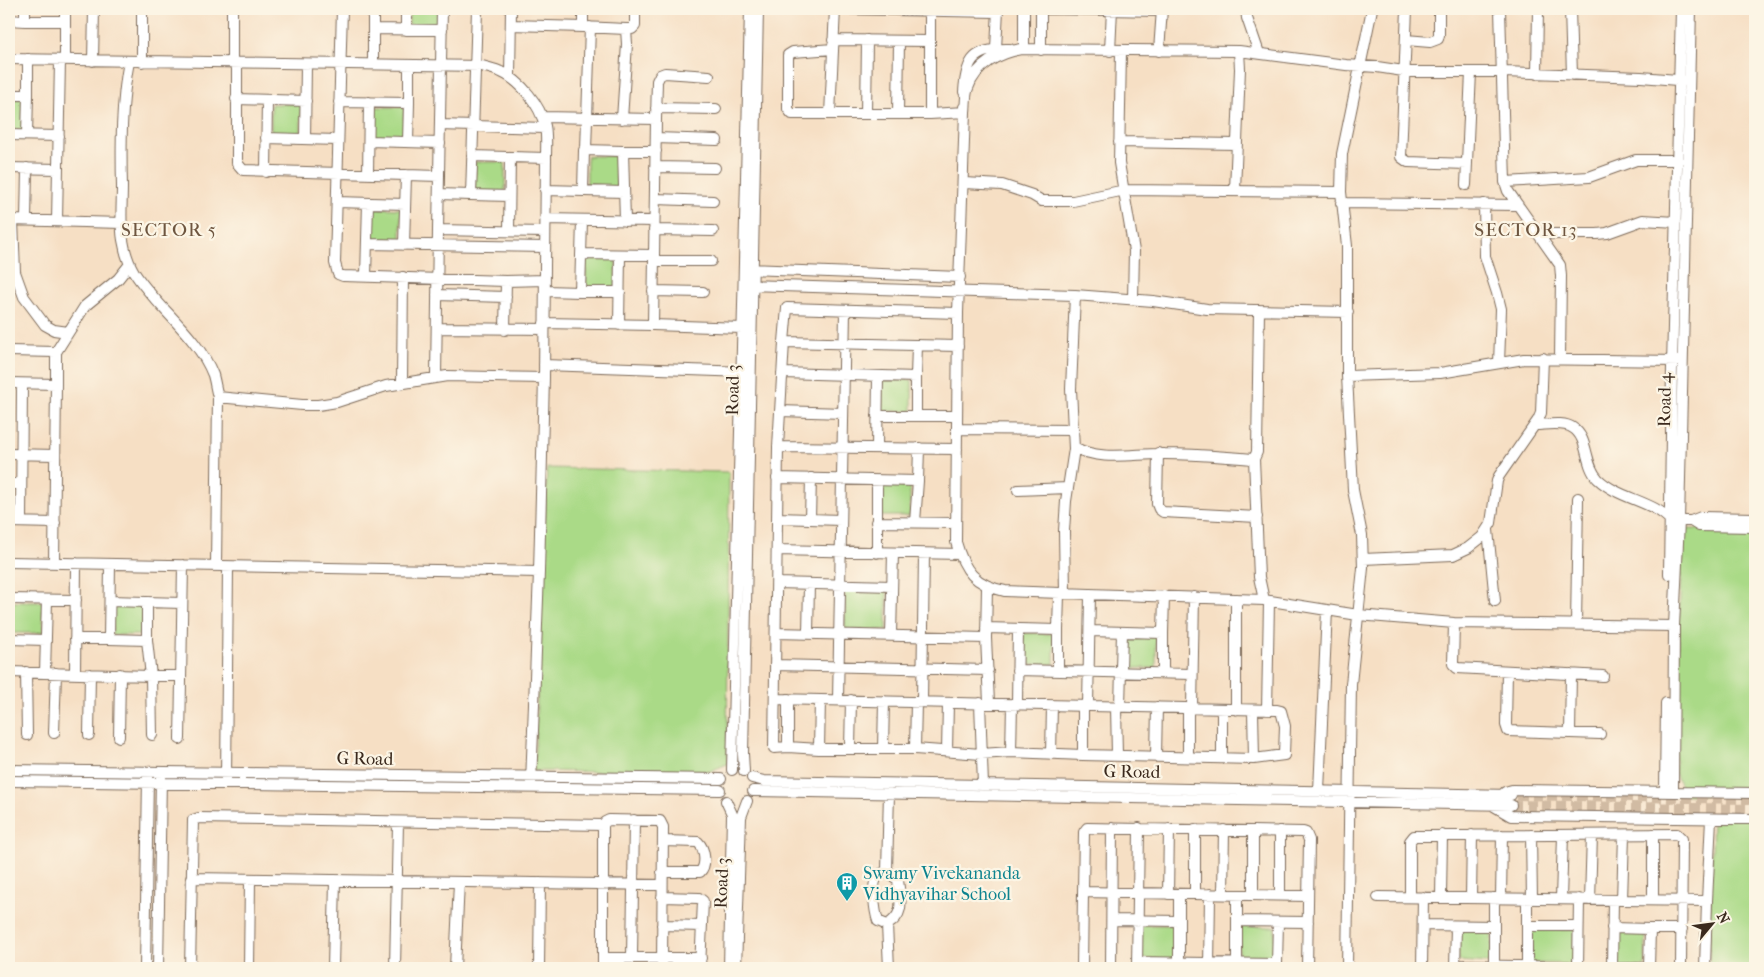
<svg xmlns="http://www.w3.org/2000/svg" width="1764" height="977" font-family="'IM FELL French Canon',serif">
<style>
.green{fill:#aada87;stroke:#728252}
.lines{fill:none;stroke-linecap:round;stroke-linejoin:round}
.minor-tunnel{stroke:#d1bba3;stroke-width:10;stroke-dasharray:10 5;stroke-linecap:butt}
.minor-casing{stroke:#7c6958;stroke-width:12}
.minor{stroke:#fff;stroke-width:10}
.labels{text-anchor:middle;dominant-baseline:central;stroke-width:4.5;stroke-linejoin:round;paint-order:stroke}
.street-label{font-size:18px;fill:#3b2a1e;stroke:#fcf5e5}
.culture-label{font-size:18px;fill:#0d838f;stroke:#fcf5e5;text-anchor:start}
.neighbourhood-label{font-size:19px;letter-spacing:1px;fill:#6e5640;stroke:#fcf5e5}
</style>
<rect width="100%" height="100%" fill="#fcf5e5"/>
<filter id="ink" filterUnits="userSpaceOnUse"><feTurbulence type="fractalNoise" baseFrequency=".02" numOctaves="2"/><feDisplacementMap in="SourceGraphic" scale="10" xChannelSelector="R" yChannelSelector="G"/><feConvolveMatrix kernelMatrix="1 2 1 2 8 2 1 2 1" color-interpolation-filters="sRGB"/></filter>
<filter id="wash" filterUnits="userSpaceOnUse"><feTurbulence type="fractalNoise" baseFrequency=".0096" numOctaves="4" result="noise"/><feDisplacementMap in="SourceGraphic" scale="20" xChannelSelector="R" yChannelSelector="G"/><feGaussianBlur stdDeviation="1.12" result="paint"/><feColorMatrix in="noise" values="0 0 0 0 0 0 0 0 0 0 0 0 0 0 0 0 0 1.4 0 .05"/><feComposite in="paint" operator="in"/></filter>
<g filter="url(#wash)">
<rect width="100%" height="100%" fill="#f6dfc4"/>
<path class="green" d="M 409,9 L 440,9 L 440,25 L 409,25 Z
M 9,99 L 23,99 L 23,130 L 9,129 Z
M 271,104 L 301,104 L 301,135 L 271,135 Z
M 373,107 L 404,107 L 404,138 L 373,138 Z
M 587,156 L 617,156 L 617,187 L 587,186 Z
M 475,162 L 505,162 L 505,192 L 475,192 Z
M 371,208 L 401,209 L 401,239 L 371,239 Z
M 586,258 L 616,258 L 616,288 L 586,288 Z
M 882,380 L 912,380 L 912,411 L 882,411 Z
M 547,468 L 729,472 L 727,764 L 706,773 L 534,771 Z
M 880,486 L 910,486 L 910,516 L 880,516 Z
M 1687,529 L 1755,530 L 1755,795 L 1685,795 L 1675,773 L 1682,530 Z
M 887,589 L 887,630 L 845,630 L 845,590 Z
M 12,602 L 43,602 L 43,633 L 12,633 Z
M 112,604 L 143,604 L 143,635 L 112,635 Z
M 1023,633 L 1054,634 L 1054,664 L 1023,664 Z
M 1126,637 L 1156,637 L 1156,668 L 1126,668 Z
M 1713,815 L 1755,817 L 1755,968 L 1709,968 Z
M 1140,925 L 1177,925 L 1177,960 L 1140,959 Z
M 1239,926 L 1275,927 L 1275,961 L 1239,961 Z
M 1459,928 L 1492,929 L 1491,963 L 1458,961 Z
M 1531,929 L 1574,930 L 1574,964 L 1531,963 Z
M 1616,932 L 1646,933 L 1645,967 L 1615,966 Z"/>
</g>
<g filter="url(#ink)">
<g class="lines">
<path class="minor-tunnel" d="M 1517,795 L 1755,799
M 1511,805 L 1755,809"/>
<g class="minor-casing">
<path id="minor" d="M 342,9 L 335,263 L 338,274 L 343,276 L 506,281 L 545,280
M 442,9 L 438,230 L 545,232
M 477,9 L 471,195 L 509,196
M 841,9 L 997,12
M 1024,9 L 1024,49
M 1047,9 L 1162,11
M 1246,9 L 1247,18 L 1259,53
M 1407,9 L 1401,157 L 1408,162 L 1467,164
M 1500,9 L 1505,182 L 1508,191 L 1560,265 L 1561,276 L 1560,358
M 1570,9 L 1572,75
M 9,20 L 25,21 L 25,9
M 25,21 L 65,21
M 511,25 L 583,27 L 583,9
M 583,27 L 626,29 L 627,44 L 622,119
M 373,29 L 442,30
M 626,29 L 632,29 L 635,26 L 635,9
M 406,30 L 406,9
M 833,40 L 930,41
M 1406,40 L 1430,42 L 1438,39 L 1439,35 L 1439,9
M 833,49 L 793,52 L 788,55 L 788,109 L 792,114 L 930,114 L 965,112 L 964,107
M 996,49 L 998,9
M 1041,50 L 1041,9
M 1110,51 L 1112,9
M 1121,51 L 1119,163 L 1134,251 L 1133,299
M 1159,51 L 1162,9
M 9,59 L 482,66 C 488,68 495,69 501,72 C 521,81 540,105 545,126 C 547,136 546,147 546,158 L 544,378 L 539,572 L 9,562
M 65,60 L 65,9
M 93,61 L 94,9
M 129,61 C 121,103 121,145 122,187 C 122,204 120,223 123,240 C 125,252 128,262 134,272 C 156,307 198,336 213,375 C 215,382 216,390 218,397 L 216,566
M 142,62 L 142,9
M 232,63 L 232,9
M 237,63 L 237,163 L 243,170 L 406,175
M 373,64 L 373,9
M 1537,74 L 1538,9
M 510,77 L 511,9
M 964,92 C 966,58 975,48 1010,49
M 9,95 L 28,95 L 28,59
M 236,99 L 306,101
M 339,102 L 409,103 L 409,65
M 656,108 L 716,109
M 830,114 L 835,9
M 866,114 L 867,40
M 898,114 L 899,41
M 930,114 L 930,11
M 542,117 L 656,119 L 657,81 L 660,75 L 665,73 L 709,76
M 440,125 L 545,128
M 9,135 L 59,136
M 27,135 L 28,95
M 266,138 L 338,140
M 656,138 L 717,140
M 305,139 L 306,64
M 369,141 L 440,143
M 408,142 L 409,103
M 1119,142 L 1236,144
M 586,150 L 590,27
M 623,151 L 656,151
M 472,156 L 546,158
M 655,167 L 715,168
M 9,168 L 58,169
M 266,172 L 267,100
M 368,174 L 369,102
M 1505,182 L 1589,177 L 1636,160 L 1678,160
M 964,183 L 1002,185 L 1032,195 L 1042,201 L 1073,201 L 1125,190 L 1341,192
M 1466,185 L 1471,72
M 545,190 L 624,192
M 1235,190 L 1240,69 L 1239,51
M 583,191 L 584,150 L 623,151 L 625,221
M 439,194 L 471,195
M 655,199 L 713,201
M 337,202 L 405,204
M 1341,203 L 1518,205
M 1484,204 L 1485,256 L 1497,293 L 1501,309 L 1499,363
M 545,219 L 654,221
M 9,220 L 122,223
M 13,220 L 15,272 L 24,297 L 45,325 L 54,330 L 68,332
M 26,220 L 27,168
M 57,221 L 60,60
M 654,230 L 713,231
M 509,231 L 510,157
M 1539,234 L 1597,234 L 1607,233 L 1643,220 L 1676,222
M 367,244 L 545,247
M 404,245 L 406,175 L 439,176
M 581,254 L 654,255
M 654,261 L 711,261
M 748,269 L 960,277
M 366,276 L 368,203
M 747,285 L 1075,295 L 1153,301 L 1207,309 L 1348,312
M 545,291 L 580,292 L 582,220
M 653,291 L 703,292
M 580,292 L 620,292
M 437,295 L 506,297
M 544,323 L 653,325 L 656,119
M 619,325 L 620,255
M 653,325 L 742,328
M 437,328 L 544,329
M 505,330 L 506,281
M 784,342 L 958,346
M 9,351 L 56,352 L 56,384 L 9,383
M 56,352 L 85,306 L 118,279 L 130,264
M 544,365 L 746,372
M 782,373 L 916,377 L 917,345
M 1347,376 L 1440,373 L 1524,359 L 1679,361
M 436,377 L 438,230
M 402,383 L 403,277
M 218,397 L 302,405 L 318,405 L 337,402 L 386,386 L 447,376 L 544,378
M 780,411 L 843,413
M 877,416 L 957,416
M 916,416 L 916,377
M 1535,425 C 1546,425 1564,421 1573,428 C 1589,438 1584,465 1598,479 C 1619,499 1654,501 1671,521 L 1691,521 L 1701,517 L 1755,518
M 957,429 L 1074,430
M 778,447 L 957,449
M 1074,447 C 1100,462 1136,453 1165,454 C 1195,454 1224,457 1254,459 L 1257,452 L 1259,310
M 877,448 L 878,376
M 1158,453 L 1157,504 L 1159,509 L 1163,512 L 1257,517
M 9,454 L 55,455
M 1254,459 L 1259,577 L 1264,600
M 777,478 L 918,481 L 919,448
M 9,484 L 21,484
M 1018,490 L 1068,488
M 778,518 L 841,520
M 810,519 L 811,478
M 1691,521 L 1699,526 L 1755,527
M 9,522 L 55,523
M 21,522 L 22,384
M 876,522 L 956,523
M 915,522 L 918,481
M 1488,530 L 1495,601
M 777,550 L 960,554
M 877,553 L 877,481
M 1363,559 L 1453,555 L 1468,548 L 1482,537 L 1491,523 L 1497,481 L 1499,476 L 1538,420 L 1541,413 L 1543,358
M 54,563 L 56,384
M 1669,574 L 1672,366 L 1681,9
M 777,583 L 892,586
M 987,587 L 986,638 L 989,703
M 1065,593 L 1064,531 L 1066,501 L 1074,449 L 1071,389 L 1075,295
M 9,599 L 76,600
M 110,601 L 182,603
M 147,602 L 147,640 L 151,676 L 152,735
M 1454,623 L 1453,664 L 1457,668 L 1603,676
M 1576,625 L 1578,498
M 1674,626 L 1454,623 L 1358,615 L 1264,600 L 1005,591 C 975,585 964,571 956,542 L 958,313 L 965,112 C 966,104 965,95 968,88 C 976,65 999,53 1021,49 L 1239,51 L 1346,65 L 1377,67 L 1410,72 L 1503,72 L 1641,77 L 1689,81
M 986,628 L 1058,630 L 1059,593
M 1090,631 L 1163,633 L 1164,596
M 776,633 L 986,638
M 808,633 L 809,584
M 891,635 L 893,553
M 9,639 L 46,640
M 75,639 L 109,639 L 110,564
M 109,639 L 147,640
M 775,665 L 988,670
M 1017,670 L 1192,674
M 1058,671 L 1058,630
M 1507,671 L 1506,725 L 1508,731 L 1600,734
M 9,672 L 151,676 L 181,676
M 26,672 L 27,735
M 45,673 L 47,600
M 75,673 L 76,563
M 1163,673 L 1163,633
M 775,699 L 1277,710 L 1281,711 L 1285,726 L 1284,755 L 1254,759 L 1083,755 L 1011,752 L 981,754 L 915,749 L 819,749 L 788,747 L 774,748 L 778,447 L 784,342 L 787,308 L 958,313
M 838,700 L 845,311
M 922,702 L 924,554
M 980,703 L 983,785
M 1017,704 L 1018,629
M 1083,706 L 1083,755
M 1088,706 L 1090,594
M 1120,706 L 1122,632
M 1116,707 L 1117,755
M 1188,708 L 1188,756
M 1192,708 L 1194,597
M 1236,710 L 1236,599
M 1253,710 L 1254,759
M 1267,710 L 1269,601
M 54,733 L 56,673
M 1570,733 L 1571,674
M 89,735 L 90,674
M 119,737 L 120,674
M 180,739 L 183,565
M 788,747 L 788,699
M 819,749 L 820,700
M 850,749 L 851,700
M 883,749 L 884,701
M 915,749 L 916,702
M 947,751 L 948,703
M 1011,752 L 1012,704
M 1051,754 L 1052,706
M 1156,756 L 1157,707
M 1222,758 L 1222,709
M 9,770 L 721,779
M 732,770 L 750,9
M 744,771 L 743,754 L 758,9
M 752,778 L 764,781 L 1511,795
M 226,779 L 228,567
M 9,781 L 720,790
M 531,783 L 539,572
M 753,791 L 1511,805
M 1319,791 L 1327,610
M 1505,792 L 1512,790 L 1755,793
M 1665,792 L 1666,703
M 1673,792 L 1674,626 L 1679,521 L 1691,9
M 726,801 L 732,814 L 729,968
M 1494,806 L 1511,816 L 1755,819
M 1280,831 L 1280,895
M 1531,835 L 1532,899
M 887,871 C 883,873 879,874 877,877 C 871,885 875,912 878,921 L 887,925
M 662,872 L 700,872 C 707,865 705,849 698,842 L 663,841
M 191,878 L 662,885
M 1083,892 L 1084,832 L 1087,828 L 1303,832 L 1306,833 L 1309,840 L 1307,968
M 1168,894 L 1169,829
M 1195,894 L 1195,829
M 1223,894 L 1224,830
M 1253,895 L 1253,831
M 662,897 L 699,898 L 703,901 L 700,968
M 1378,897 L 1707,901
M 1410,897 L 1410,841 L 1414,836 L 1677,834 L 1682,839 L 1681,968
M 1441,897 L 1442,835
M 1471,898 L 1472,835
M 1501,898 L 1502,835
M 1561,899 L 1563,835
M 1590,900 L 1592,835
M 1622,900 L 1624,835
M 1653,900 L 1653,834
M 1112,920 L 1179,921 L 1179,894
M 1237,921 L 1308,922
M 662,925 L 702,926
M 1423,925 L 1494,926 L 1494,898
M 1527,926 L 1578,926
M 1612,928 L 1650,929
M 632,957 L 634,820
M 603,958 L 701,958
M 1137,962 L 1277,964 L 1277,968
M 1179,963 L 1179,921
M 1237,963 L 1237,895
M 1277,964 L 1278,922
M 1455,965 L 1649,968
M 1494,966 L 1494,926
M 1137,967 L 1139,828
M 1612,967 L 1613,900
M 145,968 L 148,777
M 158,968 L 161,778
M 190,968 L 193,820 L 199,818 L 603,825 L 605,822 L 609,820 L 660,821 L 663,827 L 662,968
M 249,968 L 250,879
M 333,968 L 335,880
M 395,968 L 398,823
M 455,968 L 459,882
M 539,968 L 540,883
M 603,968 L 603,825
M 736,968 L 741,817 L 747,801
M 889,968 L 887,925 C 906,914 900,899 898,880 L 887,871 L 889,793
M 1082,968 L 1083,892 L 1308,896
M 1111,968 L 1112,828
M 1209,968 L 1210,894
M 1347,968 L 1351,684 L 1363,568 L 1362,535 L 1353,490 L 1347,376 L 1347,246 L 1341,192 L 1342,154 L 1372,9
M 1422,968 L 1423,897
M 1455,968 L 1456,926
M 1527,968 L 1527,899
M 1578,968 L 1579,899
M 1649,968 L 1650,929 L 1682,929
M 1705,968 L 1707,901 L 1711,819"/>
</g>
<use href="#minor" class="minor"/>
</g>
</g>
<defs>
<g id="building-pin" transform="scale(1.125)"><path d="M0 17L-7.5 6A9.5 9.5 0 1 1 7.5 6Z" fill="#0f9aa8" stroke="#fcf5e5"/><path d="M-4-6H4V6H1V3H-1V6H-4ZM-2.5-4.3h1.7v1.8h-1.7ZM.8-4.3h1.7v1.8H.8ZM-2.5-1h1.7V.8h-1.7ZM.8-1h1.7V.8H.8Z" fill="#fff"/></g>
</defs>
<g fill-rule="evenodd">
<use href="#building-pin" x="847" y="883"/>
</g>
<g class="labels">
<g class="street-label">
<text transform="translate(733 390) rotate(-89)">Road 3</text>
<text transform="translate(1665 400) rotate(-89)">Road 4</text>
<text transform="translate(365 759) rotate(1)">G Road</text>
<text transform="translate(1132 772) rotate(1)">G Road</text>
<text transform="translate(722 883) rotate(-88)">Road 3</text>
</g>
<g class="culture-label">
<text x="863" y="873">Swamy Vivekananda<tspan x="863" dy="21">Vidhyavihar School</tspan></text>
</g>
<g class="neighbourhood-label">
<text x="169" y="230">SECTOR 5</text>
<text x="1526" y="230">SECTOR 13</text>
</g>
</g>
<rect width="1764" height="977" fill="none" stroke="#fcf5e5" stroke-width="30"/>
<g transform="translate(1712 924) rotate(61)" stroke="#fcf5e5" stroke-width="4" paint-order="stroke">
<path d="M0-4L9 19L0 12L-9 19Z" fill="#3b2a1e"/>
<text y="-8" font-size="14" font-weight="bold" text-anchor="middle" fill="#3b2a1e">N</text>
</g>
</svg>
